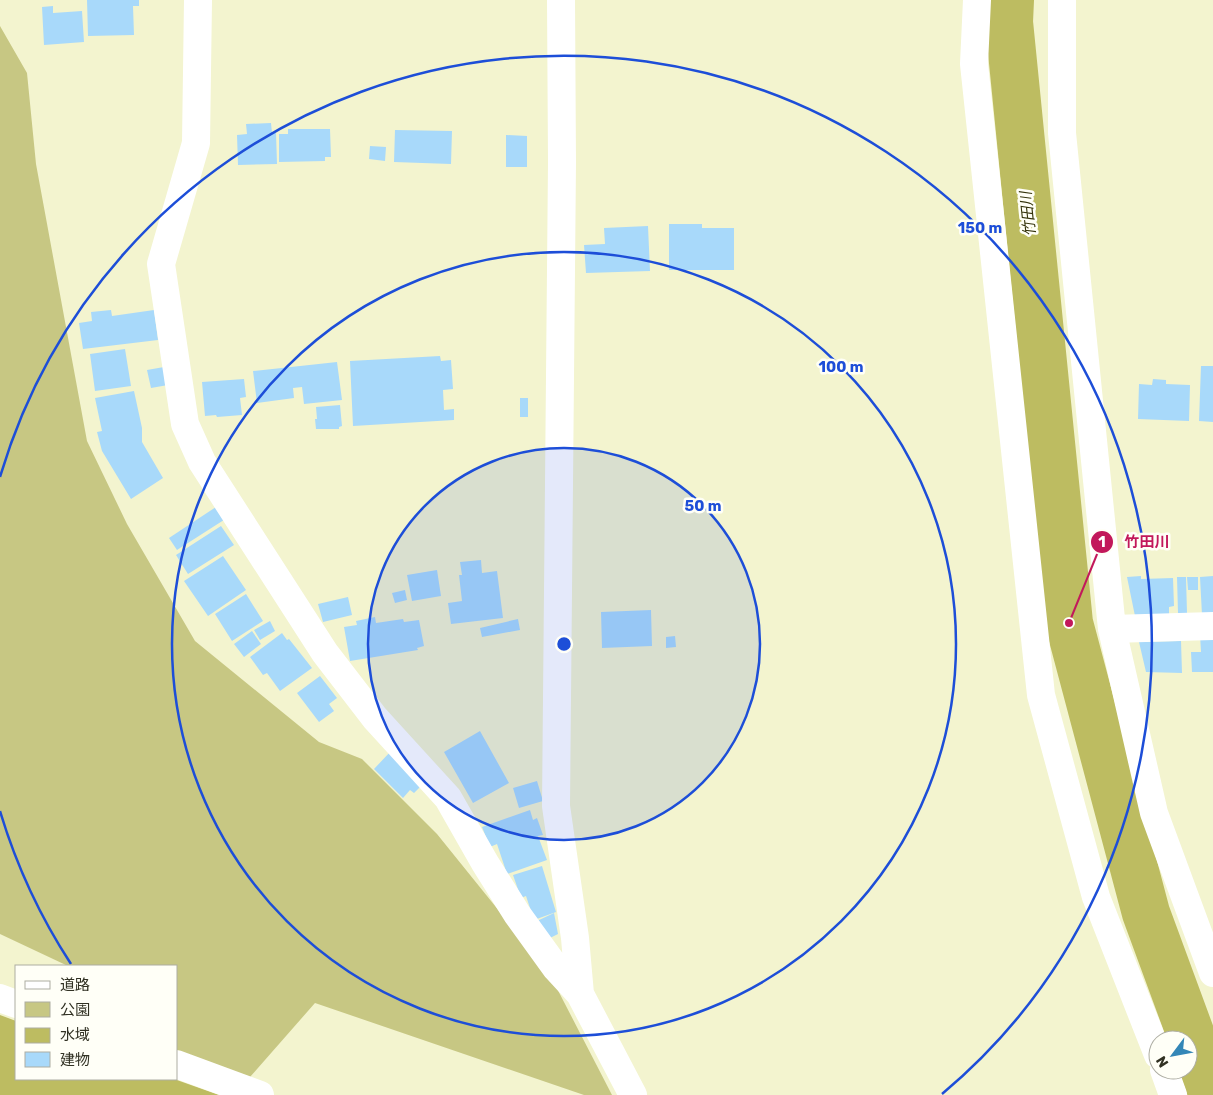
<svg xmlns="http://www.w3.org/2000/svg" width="1213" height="1095" font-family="Rubik,'Noto Sans JP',sans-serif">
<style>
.green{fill:#c7c783}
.water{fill:#bdbc61}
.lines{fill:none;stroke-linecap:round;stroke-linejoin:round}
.river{stroke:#bdbc61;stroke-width:48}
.building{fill:#a8d9fa}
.street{stroke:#fff;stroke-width:28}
.ring{fill:none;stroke:#1d4ed8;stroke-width:2.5}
.labels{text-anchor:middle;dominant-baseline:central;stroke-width:5;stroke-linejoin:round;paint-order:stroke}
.water-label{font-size:15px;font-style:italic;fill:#34330b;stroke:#fffff7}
.centre{fill:#1d4ed8;stroke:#fffff7;stroke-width:2.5}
.ring-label{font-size:15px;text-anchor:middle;font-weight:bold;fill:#1d4ed8;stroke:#fffff7;stroke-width:5;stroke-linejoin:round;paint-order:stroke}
.leader{fill:none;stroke:#c2185b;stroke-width:2}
.callout-dot{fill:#c2185b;stroke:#fffff7;stroke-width:2}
.mark-label{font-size:15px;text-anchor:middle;font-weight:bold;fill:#fff}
.callout-label{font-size:15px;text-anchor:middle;font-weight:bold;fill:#c2185b;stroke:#fffff7;stroke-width:5;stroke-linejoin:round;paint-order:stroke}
</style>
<rect width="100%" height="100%" fill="#f3f4cf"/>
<path class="green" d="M 0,26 L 27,73 L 36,164 L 87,441 L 127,524 L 195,641 L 319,742 L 362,759 L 437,834 L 549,973 L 612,1095 L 584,1095 L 315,1003 L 250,1077 L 176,1054 L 176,966 L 68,966 L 0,934 Z"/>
<path class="water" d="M 0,1015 L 16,1021 L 16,1079 L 174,1079 L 219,1095 L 0,1095 Z"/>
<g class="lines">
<path class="river" d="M 1010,0 L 1009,22 L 1069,623 L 1146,913 L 1213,1095"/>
</g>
<path class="building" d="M 87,0 L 139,0 L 139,6 L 133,6 L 134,35 L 88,36 Z
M 53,6 L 53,13 L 82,11 L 84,42 L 44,45 L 42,7 Z
M 271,123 L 272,133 L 276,133 L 277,164 L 238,165 L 237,135 L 247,134 L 246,124 Z
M 288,129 L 330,129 L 331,157 L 325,157 L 325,161 L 279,162 L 279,134 L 288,134 Z
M 395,130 L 452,131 L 451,164 L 394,162 Z
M 506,135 L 527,136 L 527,167 L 506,167 Z
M 370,146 L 386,147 L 385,161 L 369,159 Z
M 669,224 L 702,224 L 702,228 L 734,228 L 734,270 L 669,270 Z
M 648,226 L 650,271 L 586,273 L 584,245 L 605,244 L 604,228 Z
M 111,310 L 112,316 L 154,310 L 158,340 L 83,349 L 79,323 L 92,321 L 91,312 Z
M 125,349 L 131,386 L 95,391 L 90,354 Z
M 440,356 L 441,361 L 451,360 L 453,389 L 443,390 L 444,410 L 454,409 L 454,420 L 353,426 L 350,361 Z
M 337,362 L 342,400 L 304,404 L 302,387 L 293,388 L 294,398 L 257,403 L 253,371 Z
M 1201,366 L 1213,366 L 1213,422 L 1199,421 Z
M 164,367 L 168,385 L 151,388 L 147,370 Z
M 244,379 L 246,397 L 240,398 L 242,415 L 217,417 L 216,415 L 205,416 L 202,382 Z
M 1153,379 L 1166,380 L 1166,384 L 1190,385 L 1189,421 L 1138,419 L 1139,384 L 1152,385 Z
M 134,391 L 142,428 L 142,442 L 163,478 L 131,499 L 102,451 L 97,432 L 102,431 L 95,398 Z
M 520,398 L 528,398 L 528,417 L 520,417 Z
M 340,405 L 342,426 L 339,427 L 339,429 L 316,429 L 315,419 L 317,419 L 316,407 Z
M 219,505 L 227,518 L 177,550 L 169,538 Z
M 221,526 L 234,545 L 188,574 L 176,555 Z
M 223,556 L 246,590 L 208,616 L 184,581 Z
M 481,560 L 482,573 L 497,571 L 503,618 L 451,624 L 448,603 L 462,601 L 459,575 L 462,575 L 460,562 Z
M 437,570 L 441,596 L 412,601 L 407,575 Z
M 1141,576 L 1141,579 L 1173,578 L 1174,606 L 1169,607 L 1169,616 L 1135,616 L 1127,577 Z
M 1213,576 L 1213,614 L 1202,615 L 1200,577 Z
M 1177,577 L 1186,577 L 1187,613 L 1178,613 Z
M 1187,577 L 1198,577 L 1198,590 L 1188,590 Z
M 405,590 L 407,600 L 395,603 L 392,593 Z
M 246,594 L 263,621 L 232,641 L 215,614 Z
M 348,597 L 352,615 L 323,622 L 318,604 Z
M 651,610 L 652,646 L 602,648 L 601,612 Z
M 375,617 L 376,623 L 403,619 L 404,622 L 419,620 L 424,646 L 417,648 L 418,650 L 350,661 L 344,627 L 357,625 L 356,621 Z
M 518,619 L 520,630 L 482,637 L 480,628 Z
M 270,621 L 275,631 L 260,640 L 254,630 Z
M 252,631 L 261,644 L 244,657 L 234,644 Z
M 282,633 L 287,640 L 289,639 L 312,668 L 280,691 L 267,673 L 263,675 L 250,657 Z
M 1200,635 L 1213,635 L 1213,672 L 1192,672 L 1191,652 L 1201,652 Z
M 675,636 L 676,647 L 666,648 L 666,637 Z
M 1181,641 L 1182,673 L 1146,672 L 1139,642 Z
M 320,676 L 337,698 L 329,704 L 334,711 L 319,722 L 297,693 Z
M 480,731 L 509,783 L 473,803 L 444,752 Z
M 391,751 L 424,783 L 414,793 L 410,790 L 403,798 L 374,769 Z
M 537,781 L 543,801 L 519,808 L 513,788 Z
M 530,810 L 533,820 L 537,818 L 543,835 L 538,836 L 547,860 L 507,874 L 497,844 L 490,847 L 482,827 Z
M 542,866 L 556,912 L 534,920 L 526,896 L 521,898 L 513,875 Z
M 554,913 L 558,934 L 546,940 L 537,921 Z"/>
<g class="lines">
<path class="street" d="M 198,0 L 196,143 L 161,264 L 185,424 L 202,462 L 325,653 L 375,718 L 448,798 L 485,863 L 517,914 L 556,968 L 580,994
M 561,0 L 562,162 L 556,806 L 575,938 L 580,994 L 633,1095
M 977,0 L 974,64 L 1041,695 L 1096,897 L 1158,1055
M 1062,0 L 1062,133 L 1112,629 L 1154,813 L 1213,973
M 1112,629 L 1213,626
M 0,998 L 16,1004
M 176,1064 L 260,1095
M 1164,1070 L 1173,1095"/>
</g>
<circle cx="564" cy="644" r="196" fill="#1d4ed8" fill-opacity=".12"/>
<g class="ring">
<circle cx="564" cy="644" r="196"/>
<circle cx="564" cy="644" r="392"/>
<path d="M71 964A588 588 0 0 1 0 811M0 477A588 588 0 1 1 942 1094"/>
</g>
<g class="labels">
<g class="water-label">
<text transform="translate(1028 214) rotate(-96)">竹田川</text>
</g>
</g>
<circle cx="564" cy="644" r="8" class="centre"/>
<g class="ring-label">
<text x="980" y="233">150 m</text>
<text x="841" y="372">100 m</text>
<text x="703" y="511">50 m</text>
</g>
<path class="leader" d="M1069 623L1102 542"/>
<g class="callout-dot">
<circle cx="1069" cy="623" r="5"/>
<circle cx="1102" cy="542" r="12"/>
</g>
<g class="mark-label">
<text x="1102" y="547">1</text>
</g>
<g class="callout-label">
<text x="1147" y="547">竹田川</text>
</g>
<rect x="15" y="965" width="162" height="115" fill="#fffff7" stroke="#adada2"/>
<rect x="25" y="981" width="25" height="8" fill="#ffffff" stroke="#adada2"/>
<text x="60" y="990" font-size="15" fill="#313123">道路</text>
<rect x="25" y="1002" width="25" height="15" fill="#c7c783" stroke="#adada2"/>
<text x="60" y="1015" font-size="15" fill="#313123">公園</text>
<rect x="25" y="1028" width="25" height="15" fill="#bdbc61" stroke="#adada2"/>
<text x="60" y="1040" font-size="15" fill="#313123">水域</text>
<rect x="25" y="1052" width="25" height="15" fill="#a8d9fa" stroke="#adada2"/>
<text x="60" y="1065" font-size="15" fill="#313123">建物</text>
<g transform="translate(1173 1055) rotate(238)"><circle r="24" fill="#fffff7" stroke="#adada2"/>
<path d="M0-4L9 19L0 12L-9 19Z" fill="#3487b7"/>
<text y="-8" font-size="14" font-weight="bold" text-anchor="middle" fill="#313123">N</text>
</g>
</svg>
